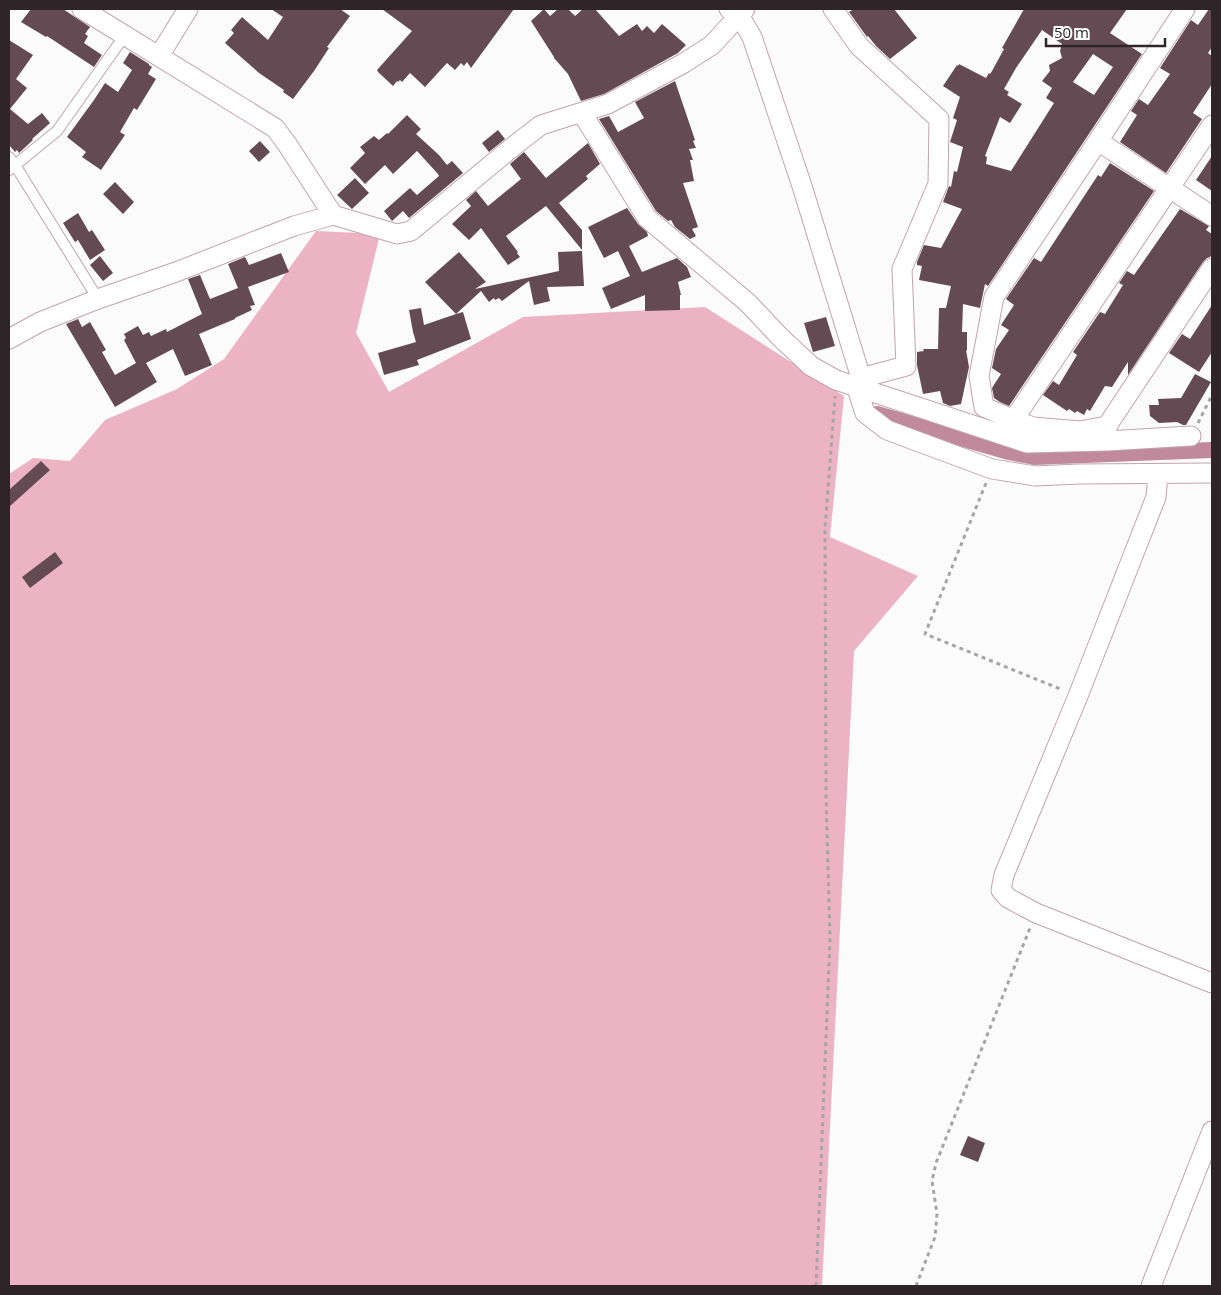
<svg xmlns="http://www.w3.org/2000/svg" width="1221" height="1295" font-family="'Open Sans',sans-serif">
<style>
.forest{fill:#ecb3c5}
.lines{fill:none;stroke-linecap:round;stroke-linejoin:round}
.canal{stroke:#c18a9c;stroke-width:16}
.building{fill:#644b53;fill-rule:evenodd}
.lane-casing{stroke:#c1a4ac;stroke-width:12}
.street-casing{stroke:#c1a4ac;stroke-width:21}
.path{stroke:#a8a4a5;stroke-width:3;stroke-dasharray:4 4;stroke-linecap:butt}
.lane{stroke:#fff;stroke-width:10}
.street{stroke:#fff;stroke-width:19}
</style>
<rect width="100%" height="100%" fill="#fbfbfb"/>
<path class="forest" d="M 316,231 L 380,234 L 356,333 L 389,392 L 523,317 L 705,307 L 844,396 L 830,537 L 918,576 L 854,651 L 822,1286 L 9,1286 L 9,474 L 33,458 L 70,461 L 105,420 L 177,389 L 224,359 Z"/>
<g class="lines">
<path class="canal" d="M 877,414 L 1009,452 L 1034,457 L 1212,450"/>
</g>
<path class="building" d="M 31,9 L 63,9 L 90,27 L 85,34 L 88,36 L 84,43 L 102,55 L 94,67 L 47,36 L 46,37 L 21,22 Z
M 271,9 L 340,9 L 350,16 L 327,47 L 329,48 L 314,71 L 293,99 L 283,92 L 284,90 L 259,73 L 225,43 L 234,33 L 231,30 L 242,17 L 268,40 L 283,17 Z
M 382,9 L 514,9 L 471,68 L 467,62 L 464,66 L 461,63 L 455,70 L 447,63 L 425,87 L 410,73 L 402,82 L 400,80 L 398,82 L 397,81 L 393,86 L 378,72 L 377,70 L 412,31 Z
M 544,9 L 550,16 L 558,9 L 568,9 L 575,16 L 583,9 L 595,9 L 619,36 L 637,24 L 642,31 L 647,26 L 654,33 L 662,24 L 686,45 L 678,53 L 604,94 L 581,101 L 568,74 L 554,58 L 554,57 L 531,21 Z
M 854,9 L 894,9 L 917,38 L 890,59 L 876,46 L 868,36 L 867,37 L 849,12 Z
M 1024,9 L 1127,9 L 1110,33 L 1142,54 L 988,286 L 985,284 L 980,308 L 963,304 L 962,332 L 967,332 L 967,351 L 966,350 L 969,367 L 961,404 L 950,406 L 943,403 L 940,391 L 923,394 L 917,365 L 917,352 L 924,351 L 923,349 L 938,349 L 939,308 L 946,308 L 951,286 L 919,280 L 922,266 L 917,265 L 917,262 L 924,245 L 941,248 L 962,209 L 943,202 L 949,186 L 951,187 L 954,171 L 957,172 L 963,147 L 950,142 L 957,120 L 953,118 L 960,97 L 943,86 L 957,65 L 958,66 L 959,64 L 986,78 L 989,73 L 990,74 L 992,71 L 1004,49 L 1002,48 ZM 1042,30 L 1062,44 L 1060,51 L 1062,58 L 1049,65 L 1050,71 L 1042,81 L 1052,88 L 1046,98 L 1054,103 L 1011,171 L 986,164 L 987,157 L 985,156 L 1000,117 L 1010,123 L 1022,104 L 1007,95 L 1009,92 L 1004,89 L 1016,68 ZM 1093,54 L 1113,67 L 1094,95 L 1073,82 Z
M 1209,9 L 1212,9 L 1212,47 L 1208,53 L 1212,56 L 1212,84 L 1193,113 L 1202,119 L 1166,173 L 1120,142 L 1137,115 L 1131,111 L 1139,99 L 1148,105 L 1170,74 L 1160,68 L 1191,20 L 1198,25 Z
M 9,40 L 33,55 L 16,79 L 27,88 L 10,109 L 28,124 L 42,113 L 50,123 L 32,139 L 33,140 L 19,153 L 17,150 L 15,152 L 9,145 Z
M 130,52 L 149,64 L 149,65 L 152,67 L 148,74 L 156,79 L 137,110 L 134,108 L 120,132 L 125,135 L 101,170 L 82,157 L 86,152 L 67,137 L 94,100 L 105,83 L 118,92 L 132,70 L 123,63 Z
M 675,81 L 695,140 L 693,141 L 696,148 L 689,149 L 693,160 L 690,160 L 694,181 L 683,183 L 698,227 L 692,229 L 696,236 L 690,239 L 675,227 L 671,220 L 668,221 L 656,211 L 599,119 L 609,116 L 618,132 L 644,118 L 635,102 Z
M 407,115 L 421,129 L 416,134 L 439,155 L 447,165 L 452,161 L 463,173 L 409,218 L 403,211 L 392,221 L 384,211 L 410,188 L 417,195 L 439,176 L 438,174 L 417,151 L 393,174 L 385,165 L 365,184 L 350,168 L 365,153 L 360,147 L 374,136 L 379,140 L 387,133 L 388,134 Z
M 498,130 L 505,139 L 489,152 L 482,143 Z
M 260,141 L 270,152 L 259,162 L 249,151 Z
M 588,143 L 600,164 L 586,176 L 588,179 L 559,203 L 582,230 L 582,250 L 546,206 L 506,236 L 518,252 L 517,253 L 520,257 L 508,265 L 481,228 L 469,240 L 452,224 L 471,206 L 466,200 L 476,191 L 488,206 L 521,179 L 510,164 L 524,152 L 546,178 Z
M 1212,156 L 1212,191 L 1196,180 Z
M 1110,163 L 1154,191 L 1009,406 L 1000,402 L 994,398 L 992,388 L 1001,374 L 992,368 L 996,349 L 1009,330 L 1001,325 L 1014,305 L 1006,299 L 1034,258 L 1041,262 L 1098,175 L 1101,177 Z
M 355,178 L 369,193 L 352,209 L 337,195 Z
M 115,182 L 134,202 L 123,214 L 103,194 Z
M 627,208 L 638,224 L 647,232 L 648,236 L 629,246 L 642,272 L 677,258 L 687,267 L 691,277 L 678,282 L 681,295 L 680,295 L 680,310 L 645,311 L 645,295 L 611,309 L 602,288 L 630,276 L 618,251 L 604,258 L 588,227 Z
M 1180,209 L 1209,226 L 1206,230 L 1212,234 L 1212,254 L 1210,257 L 1207,258 L 1203,262 L 1128,375 L 1128,362 L 1112,387 L 1105,386 L 1090,411 L 1087,409 L 1084,415 L 1077,411 L 1075,413 L 1069,409 L 1067,411 L 1043,395 L 1053,381 L 1059,385 L 1077,355 L 1073,352 L 1100,312 L 1105,314 L 1123,285 L 1119,283 L 1127,271 L 1134,275 Z
M 78,213 L 89,232 L 92,230 L 105,250 L 90,260 L 78,240 L 75,242 L 63,223 Z
M 582,251 L 584,286 L 547,287 L 550,301 L 534,305 L 529,281 L 502,301 L 499,298 L 495,300 L 494,298 L 489,302 L 481,291 L 456,314 L 463,312 L 471,339 L 417,360 L 419,365 L 384,375 L 378,353 L 416,342 L 413,332 L 409,310 L 421,308 L 424,325 L 456,314 L 425,282 L 459,252 L 486,282 L 475,289 L 559,271 L 558,252 Z
M 281,253 L 289,272 L 248,287 L 255,305 L 250,306 L 252,310 L 235,318 L 235,319 L 199,334 L 212,365 L 185,376 L 173,349 L 146,363 L 157,382 L 115,407 L 66,324 L 78,319 L 82,327 L 90,322 L 106,350 L 102,352 L 115,375 L 136,363 L 124,340 L 126,338 L 124,334 L 138,326 L 143,335 L 149,332 L 151,336 L 166,329 L 167,332 L 202,314 L 188,279 L 200,275 L 210,299 L 238,288 L 228,264 L 245,257 L 249,265 Z
M 100,256 L 113,273 L 103,281 L 90,265 Z
M 1212,305 L 1212,352 L 1199,372 L 1169,353 L 1182,334 L 1190,339 Z
M 826,317 L 835,346 L 813,352 L 804,323 Z
M 1195,374 L 1211,382 L 1186,425 L 1183,425 L 1177,422 L 1159,423 L 1150,416 L 1149,405 L 1159,405 L 1158,399 L 1181,398 Z
M 41,461 L 50,470 L 9,507 L 9,490 Z
M 55,552 L 63,563 L 30,588 L 22,577 Z
M 968,1136 L 985,1143 L 978,1162 L 960,1155 Z"/>
<g class="lines">
<g class="lane-casing">
<path id="lane" d="M 9,157 L 15,165 L 98,299
M 9,170 L 57,131 L 125,35"/>
</g>
<g class="street-casing">
<path id="street" d="M 82,9 L 275,128 L 287,144 L 333,215
M 729,9 L 739,15 L 752,37 L 802,186 L 861,378 L 857,388 L 865,413 L 887,430 L 992,469 L 1035,476 L 1079,474 L 1212,473
M 833,9 L 859,46 L 939,119 L 938,184 L 902,269 L 906,366 L 861,378
M 159,56 L 188,9
M 582,113 L 647,218 L 748,303 L 780,337 L 811,366 L 836,380 L 1027,443 L 1107,441 L 1191,436
M 1098,141 L 1185,9
M 9,339 L 40,322 L 98,299 L 176,272 L 294,226 L 333,215 L 397,234 L 411,231 L 515,145 L 541,125 L 608,104 L 684,63 L 712,45 L 745,9
M 1014,420 L 984,407 L 979,376 L 994,297 L 1098,141 L 1212,216
M 1107,426 L 1080,431 L 1033,427 L 1014,420 L 1016,416 L 1212,125
M 1107,437 L 1107,426 L 1212,268
M 1158,474 L 1156,497 L 1078,696 L 1004,875 L 1001,890 L 1008,898 L 1036,913 L 1212,983
M 1151,1286 L 1212,1131"/>
</g>
<path class="path" d="M 1198,423 L 1212,395
M 986,483 L 925,634 L 1063,690
M 816,1286 L 830,940 L 826,795 L 825,529 L 835,396
M 916,1286 L 935,1237 L 937,1214 L 932,1181 L 936,1163 L 1030,928"/>
<use href="#lane" class="lane"/>
<use href="#street" class="street"/>
</g>
<rect width="1221" height="1295" fill="none" stroke="#2f2427" stroke-width="20"/>
<path d="M1046 38v8h119v-8" fill="none" stroke="#2f2427" stroke-width="2.5"/>
<text x="1054" y="38" font-size="15" fill="#2f2427" stroke="#ffffff" stroke-width="4" paint-order="stroke">50 m</text>
</svg>
